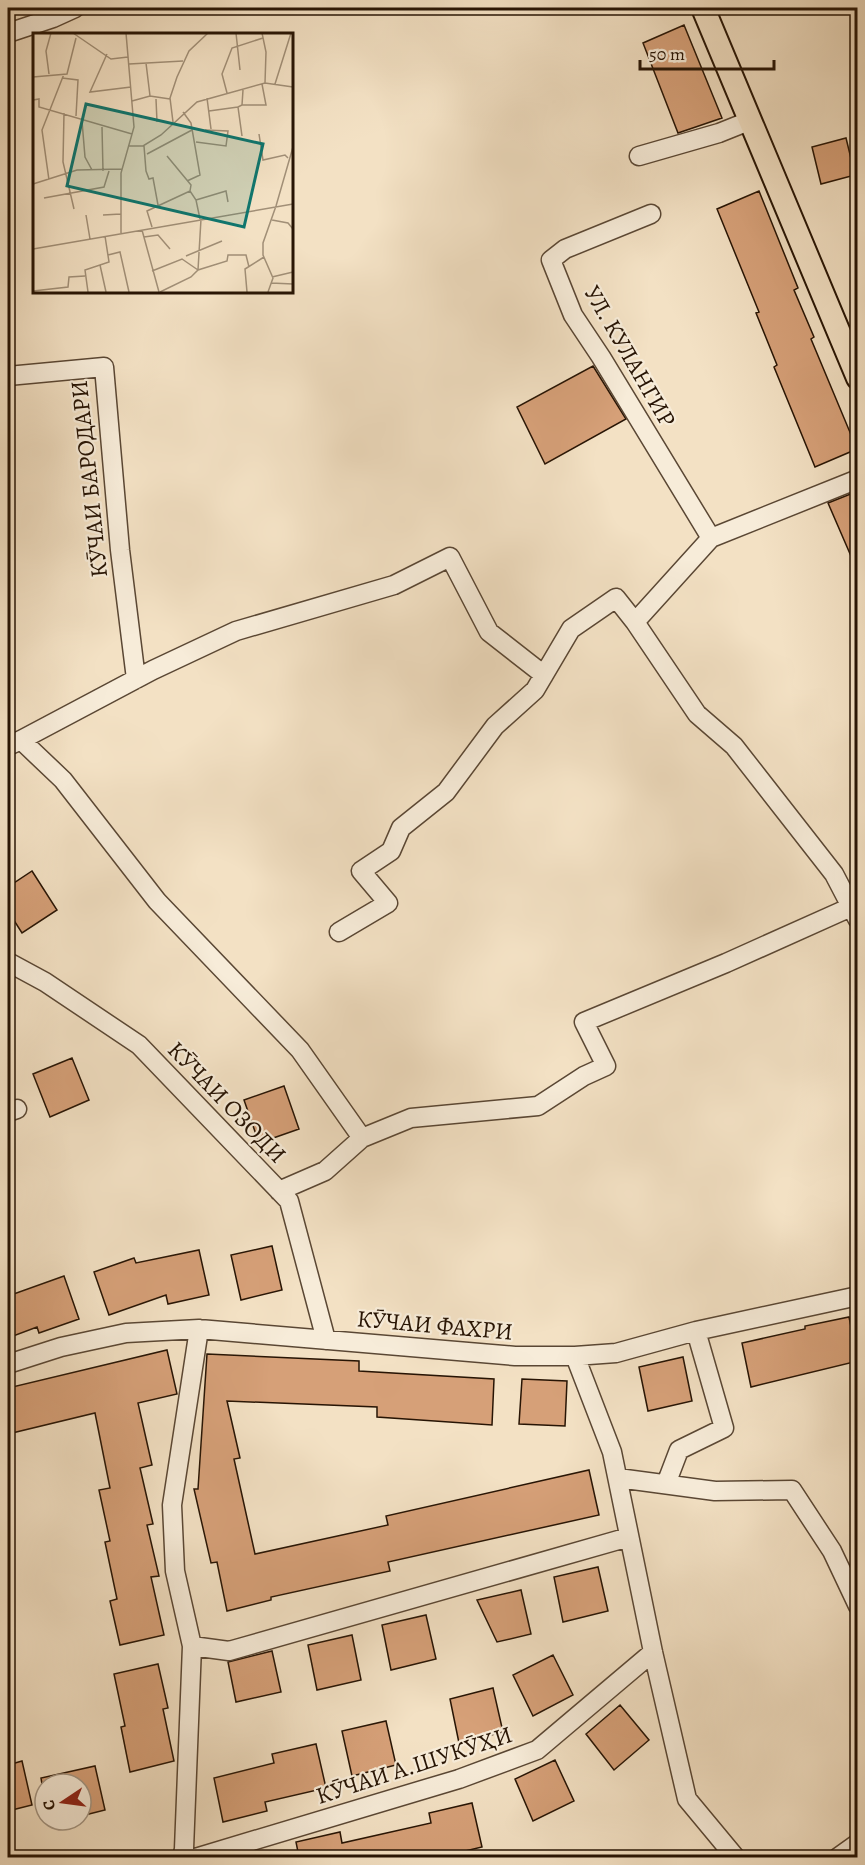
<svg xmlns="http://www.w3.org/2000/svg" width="865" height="1865" font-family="Alegreya,serif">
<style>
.building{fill:#d6a078;stroke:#271404;stroke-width:1.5}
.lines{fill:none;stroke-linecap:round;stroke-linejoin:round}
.minor-casing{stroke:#5a4734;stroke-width:21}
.major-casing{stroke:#271404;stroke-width:26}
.minor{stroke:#f7ecd9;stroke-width:18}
.major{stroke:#f3e1c4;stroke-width:22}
.labels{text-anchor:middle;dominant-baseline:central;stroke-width:4.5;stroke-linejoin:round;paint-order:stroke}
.street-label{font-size:24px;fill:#271404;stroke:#f7ecd9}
.inset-road{fill:none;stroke:#a18f77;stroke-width:1.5}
.view{fill:#0f766e;fill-opacity:0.15;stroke:#0f766e;stroke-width:3}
.inset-edge{fill:none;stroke:#271404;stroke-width:3}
</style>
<rect width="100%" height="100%" fill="#f3e1c4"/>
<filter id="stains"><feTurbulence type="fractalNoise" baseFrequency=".00333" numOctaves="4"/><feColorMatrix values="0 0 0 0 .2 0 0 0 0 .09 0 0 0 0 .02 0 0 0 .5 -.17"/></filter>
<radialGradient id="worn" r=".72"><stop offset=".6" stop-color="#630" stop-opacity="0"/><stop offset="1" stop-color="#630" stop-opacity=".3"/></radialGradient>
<path class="building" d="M 684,25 L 722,118 L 678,133 L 643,43 Z
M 846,138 L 855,175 L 821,184 L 812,147 Z
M 759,191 L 798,288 L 794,290 L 814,337 L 811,339 L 857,449 L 815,467 L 774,367 L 777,365 L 756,313 L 759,312 L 717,209 Z
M 593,366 L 626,419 L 545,464 L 517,407 Z
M 858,491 L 858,569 L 857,570 L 828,503 Z
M 32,871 L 57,910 L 22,933 L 8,911 L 8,887 Z
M 72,1058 L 89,1100 L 50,1117 L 33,1074 Z
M 284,1086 L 299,1129 L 259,1143 L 244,1100 Z
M 272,1246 L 282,1290 L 241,1300 L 231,1255 Z
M 199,1250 L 209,1295 L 168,1304 L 166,1295 L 109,1315 L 94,1272 L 134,1258 L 136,1263 Z
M 64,1276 L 79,1319 L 39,1333 L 37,1327 L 8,1338 L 8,1296 Z
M 849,1317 L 858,1361 L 751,1387 L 742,1343 L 805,1329 L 805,1326 Z
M 167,1350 L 177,1394 L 138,1403 L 152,1465 L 140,1468 L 153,1524 L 147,1525 L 159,1576 L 151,1577 L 164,1635 L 120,1645 L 110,1601 L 117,1599 L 105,1542 L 110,1541 L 99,1490 L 110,1488 L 95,1413 L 8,1434 L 8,1388 Z
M 207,1354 L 359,1361 L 359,1371 L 494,1379 L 492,1425 L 377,1417 L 377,1407 L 227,1401 L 240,1458 L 234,1459 L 255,1554 L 388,1525 L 386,1516 L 589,1470 L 599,1515 L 388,1562 L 390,1571 L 271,1597 L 271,1600 L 227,1611 L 217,1562 L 211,1563 L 194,1489 L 198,1489 Z
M 683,1357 L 692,1401 L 648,1411 L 639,1367 Z
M 522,1379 L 567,1381 L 565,1426 L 519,1424 Z
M 598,1567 L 608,1611 L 563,1622 L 554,1577 Z
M 521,1590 L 531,1634 L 497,1642 L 477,1600 Z
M 426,1615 L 436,1659 L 391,1670 L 382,1625 Z
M 352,1635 L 361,1680 L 317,1690 L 308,1645 Z
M 272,1651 L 281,1692 L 236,1702 L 228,1662 Z
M 553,1655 L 573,1695 L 533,1716 L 513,1675 Z
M 158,1664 L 168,1708 L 163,1709 L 174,1761 L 130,1772 L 121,1727 L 125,1726 L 114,1674 Z
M 493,1688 L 503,1732 L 459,1743 L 450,1699 Z
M 620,1705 L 649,1740 L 614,1770 L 586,1734 Z
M 386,1721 L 396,1765 L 352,1776 L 342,1731 Z
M 316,1744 L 326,1788 L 265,1802 L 267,1811 L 223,1822 L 214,1778 L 274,1763 L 272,1754 Z
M 555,1760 L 574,1801 L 533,1821 L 515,1779 Z
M 22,1761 L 32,1805 L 8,1811 L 8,1765 Z
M 95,1766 L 105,1810 L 81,1816 L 81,1784 L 42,1784 L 41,1778 Z
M 472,1803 L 482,1847 L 440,1857 L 299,1857 L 296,1842 L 340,1832 L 342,1843 L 431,1823 L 429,1813 Z"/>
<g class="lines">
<g class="minor-casing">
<path id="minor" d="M 8,33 L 53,18 L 75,8
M 639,156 L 719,133 L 749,121
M 651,214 L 565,249 L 551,260 L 573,315 L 601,357 L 711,538
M 8,376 L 104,367 L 120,550 L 136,679
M 858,479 L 711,538 L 635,622 L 697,714 L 734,746 L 834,874 L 858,920
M 21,740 L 63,780 L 157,901 L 300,1050 L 362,1138
M 8,746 L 21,740 L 153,670 L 236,631 L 394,585 L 450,557 L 489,632 L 544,675
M 339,932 L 388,903 L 361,871 L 391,851 L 401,828 L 446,792 L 495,726 L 535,690 L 571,629 L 616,598 L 635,622
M 8,962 L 45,982 L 139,1045 L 289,1201 L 326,1340
M 8,1112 L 17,1109
M 279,1191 L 325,1171 L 362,1138 L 411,1118 L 538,1106 L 584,1076 L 606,1066 L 584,1022 L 726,963 L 851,907
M 575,1356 L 612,1452 L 653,1652 L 687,1799 L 736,1858
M 8,1364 L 61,1347 L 126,1333 L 199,1329 L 515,1356 L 575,1356 L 616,1353 L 696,1331 L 858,1296
M 618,1478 L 715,1491 L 792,1490 L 832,1551 L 858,1606
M 666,1484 L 679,1450 L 724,1428 L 696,1331
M 192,1646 L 229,1651 L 629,1537
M 182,1858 L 184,1849 L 192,1646 L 175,1571 L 172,1505 L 199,1329
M 195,1858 L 459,1779 L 537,1750 L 653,1652
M 837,1858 L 858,1843"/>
</g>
<g class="major-casing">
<path id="major" d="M 703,8 L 858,378"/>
</g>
<use href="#minor" class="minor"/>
<use href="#major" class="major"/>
</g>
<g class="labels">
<g class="street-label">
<text transform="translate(630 356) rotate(60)">УЛ. КУЛАНГИР</text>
<text transform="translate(89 479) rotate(-96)">КӮЧАИ БАРОДАРИ</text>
<text transform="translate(227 1102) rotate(46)">КӮЧАИ ОЗОДИ</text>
<text transform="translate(435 1325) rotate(5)">КӮЧАИ ФАХРИ</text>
<text transform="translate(414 1765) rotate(-18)">КӮЧАИ А.ШУКӮҲИ</text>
</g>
</g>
<g transform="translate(33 33)">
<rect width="260" height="260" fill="#f3e1c4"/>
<path class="inset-road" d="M 40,0 L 78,26 L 95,24M 203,0 L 207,37M 229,0 L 233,19 L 232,50M 74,21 L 57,59 L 98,54M 113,30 L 117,63M 96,31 L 150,28M 16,41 L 13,18 L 18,0M 0,44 L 34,41 L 43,5M 29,45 L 45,47 L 43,83M 242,51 L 258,0M 194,60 L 189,41 L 199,15 L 230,5M 174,65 L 178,96M 123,66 L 124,89M 0,67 L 6,66 L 6,74 L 99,101M 99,68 L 117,63 L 137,66M 209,72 L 233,72 L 229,51M 176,78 L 205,74M 150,79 L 158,90 L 167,142 L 154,148M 31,80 L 30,129 L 41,176M 49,88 L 52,124 L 59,137M 140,89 L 137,65 L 144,44 L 156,18 L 175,0M 69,94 L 70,138M 226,101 L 230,127 L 252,122 L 255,125M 209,103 L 205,74 L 209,72 L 210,57M 163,109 L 193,113 L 195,98 L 172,97M 96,113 L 110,113 L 128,102 L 164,69 L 232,50 L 260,54M 111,113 L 113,138 L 116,146 L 120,145 L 125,172M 114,121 L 159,97M 134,123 L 158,152 L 157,158M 16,147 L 9,97 L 31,41M 0,151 L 44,137 L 89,136M 11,165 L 71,154 L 76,138M 163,167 L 193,158 L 195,169M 243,173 L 260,114M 53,182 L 57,206M 70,182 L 88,181M 239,187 L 255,190 L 260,196M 119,194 L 114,178 L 157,158 L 163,167 L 167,186M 109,197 L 126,259M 88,200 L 88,140 L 101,94 L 93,0M 111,204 L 125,202 L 137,216M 0,216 L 260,171M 75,222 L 87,219 L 96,259M 153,223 L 189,208M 67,232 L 73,259M 165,237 L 168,186M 119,238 L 149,226 L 165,237M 239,244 L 260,239M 238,250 L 260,251M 0,258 L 35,254 L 36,244 L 52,243M 55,259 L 52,237 L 76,229 L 72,203M 127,259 L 158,244 L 165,237 L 194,228 L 195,222 L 213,222 L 216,234M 214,259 L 212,236 L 231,224M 235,259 L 240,245 L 230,222 L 230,210 L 243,173"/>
<path class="view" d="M 53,71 L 230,111 L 211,194 L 34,153 Z"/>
<rect width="260" height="260" class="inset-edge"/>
</g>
<rect width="865" height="1865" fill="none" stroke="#f3e1c4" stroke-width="30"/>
<rect x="9" y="9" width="847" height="1847" fill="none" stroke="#271404" stroke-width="3"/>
<rect x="15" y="15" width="835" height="1835" fill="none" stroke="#271404" stroke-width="1.5"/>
<g transform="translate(63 1802) rotate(257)"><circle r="28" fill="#f7ecd9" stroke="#a49684" stroke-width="1.5"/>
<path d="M0-4.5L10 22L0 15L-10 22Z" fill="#8f2418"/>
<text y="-9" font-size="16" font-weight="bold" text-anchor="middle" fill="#271404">С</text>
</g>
<path d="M640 60v9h134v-9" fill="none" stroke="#271404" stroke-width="3"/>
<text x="649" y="60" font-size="18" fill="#271404" stroke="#f7ecd9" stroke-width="4.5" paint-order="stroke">50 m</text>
<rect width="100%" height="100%" filter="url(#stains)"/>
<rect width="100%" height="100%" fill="url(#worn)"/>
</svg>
